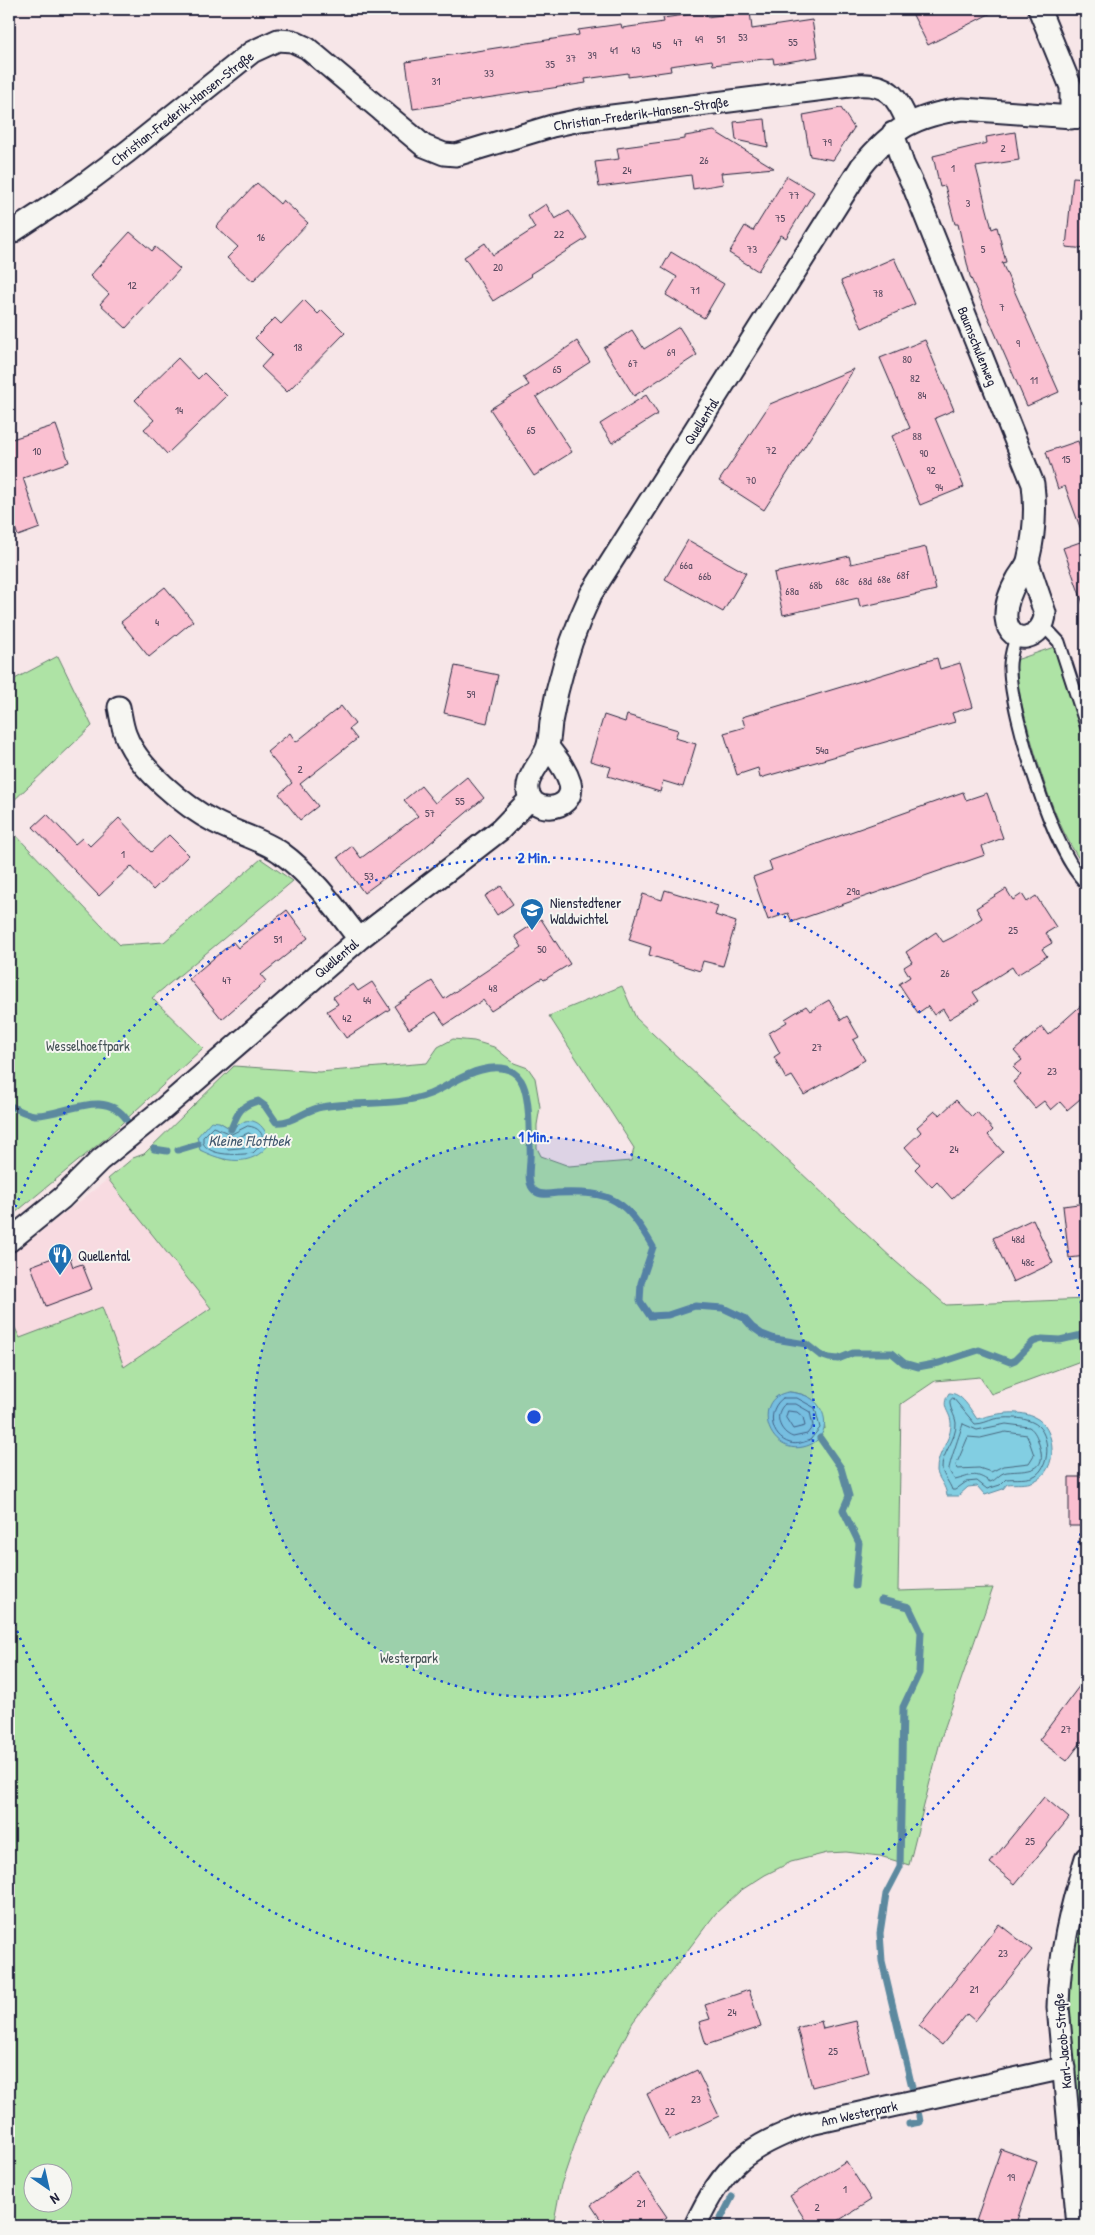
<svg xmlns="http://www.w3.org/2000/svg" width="1095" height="2235" font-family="'Patrick Hand',sans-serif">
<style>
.built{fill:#f8dbe1}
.green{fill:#aee3a5;stroke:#688270;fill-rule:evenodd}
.water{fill:#82cee2;stroke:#5c899f}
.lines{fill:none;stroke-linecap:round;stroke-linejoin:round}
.shore{stroke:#48677e;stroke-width:1}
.stream{stroke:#5c899f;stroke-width:7}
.building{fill:#fac0d1;stroke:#22223b}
.service-casing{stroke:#22223b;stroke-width:15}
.minor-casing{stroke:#22223b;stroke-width:25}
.service{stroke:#f6f6f2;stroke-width:11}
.minor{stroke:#f6f6f2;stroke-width:21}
.ring{fill:none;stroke:#1d4ed8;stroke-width:2.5;stroke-dasharray:2.5 5}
.labels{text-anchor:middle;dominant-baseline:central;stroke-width:4;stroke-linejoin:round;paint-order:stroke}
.number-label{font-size:11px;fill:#584a60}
.street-label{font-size:14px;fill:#22223b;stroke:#f6f6f2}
.poi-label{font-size:14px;fill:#22223b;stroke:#f6f6f2;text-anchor:start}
.park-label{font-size:14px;fill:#455256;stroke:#f6f6f2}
.water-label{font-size:15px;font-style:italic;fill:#3f566d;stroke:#f6f6f2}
.centre{fill:#1d4ed8;stroke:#f6f6f2;stroke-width:2.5}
.ring-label{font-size:15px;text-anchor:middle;font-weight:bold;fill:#1d4ed8;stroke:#f6f6f2;stroke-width:4;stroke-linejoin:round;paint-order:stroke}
</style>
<rect width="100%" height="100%" fill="#f7e6e8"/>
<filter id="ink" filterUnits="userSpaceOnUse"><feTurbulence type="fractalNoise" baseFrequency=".02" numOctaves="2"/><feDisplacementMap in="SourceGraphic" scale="10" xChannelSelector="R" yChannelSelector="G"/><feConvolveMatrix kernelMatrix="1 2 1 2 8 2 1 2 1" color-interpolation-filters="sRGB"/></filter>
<g filter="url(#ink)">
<path class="built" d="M 108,1179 L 211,1307 L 124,1368 L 20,1338 L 9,1316 L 9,1257 Z"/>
<path class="green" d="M 1054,647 L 1086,747 L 1086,869 C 1058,831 1044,784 1031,739 C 1024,713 1016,687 1016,660 Z
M 58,656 L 92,726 L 9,805 L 9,682 Z
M 9,828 L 120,945 L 164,942 L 261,859 L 293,881 L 152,998 L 203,1048 L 106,1138 L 9,1218 Z
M 622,986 L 636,1018 L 895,1261 L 946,1305 L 1086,1299 L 1086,1359 L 991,1394 L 980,1377 L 935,1381 L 901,1404 L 898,1591 L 993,1588 L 941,1738 L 909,1865 L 880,1856 L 846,1852 L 827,1853 L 791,1862 L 765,1875 L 740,1891 L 716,1913 L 633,2022 L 585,2114 L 561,2185 L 553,2226 L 9,2226 L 9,1316 L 20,1338 L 102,1307 L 124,1367 L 211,1308 L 108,1179 L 133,1158 L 144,1154 L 234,1066 L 319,1072 L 427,1063 L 438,1047 L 453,1039 L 474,1041 L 494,1047 L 514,1063 L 528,1068 L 535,1078 L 540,1107 L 537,1125 L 537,1148 L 541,1156 L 569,1166 L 631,1161 L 634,1148 L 549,1016 ZM 246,1121 L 226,1160 L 200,1150 L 219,1122 L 231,1129 ZM 789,1392 C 813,1394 823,1405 825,1429 ZM 32,2172 L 62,2172 L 62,2202 L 32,2202 Z
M 1086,1893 L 1086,2161 L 1068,2016 L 1071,1960 Z"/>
<path class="water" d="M 211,1121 L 219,1122 L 231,1129 C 235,1127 241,1123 245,1121 C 260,1118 268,1133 269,1144 C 252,1168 224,1162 200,1150 L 197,1137 Z
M 789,1392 C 799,1393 813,1396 819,1406 C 831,1423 823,1443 803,1447 C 767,1455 751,1397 789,1392 Z
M 949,1393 C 962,1393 970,1409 977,1419 C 995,1414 1016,1409 1034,1417 C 1057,1427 1059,1471 1034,1481 C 1026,1485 1016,1483 1007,1484 L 1003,1489 L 985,1495 L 977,1486 L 968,1487 L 958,1496 L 947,1496 C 946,1485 938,1479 937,1471 C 936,1455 950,1442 951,1426 C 952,1411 939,1409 949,1393 Z"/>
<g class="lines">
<path class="shore" d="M 248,1126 C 258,1127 264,1133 263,1143 L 253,1153 C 240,1155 210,1157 203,1143 L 203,1137 L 213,1127 L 231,1134 Z
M 249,1133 L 257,1139 L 250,1147 L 228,1149 L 209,1141 L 214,1134 L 231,1140 Z
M 783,1398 L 797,1398 L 815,1408 L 820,1428 L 810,1440 C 804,1442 797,1445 790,1443 C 770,1437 766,1410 783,1398 Z
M 953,1398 L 975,1424 C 982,1424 988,1421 994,1419 C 1005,1417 1022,1417 1032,1422 C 1050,1429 1052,1464 1036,1475 C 1028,1480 1016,1478 1006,1479 L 1000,1485 L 987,1489 L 977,1481 L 966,1482 L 955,1490 L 952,1490 C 950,1483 943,1476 942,1469 C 941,1453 957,1440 956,1423 C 955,1415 949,1408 950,1401 Z
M 785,1404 L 796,1404 L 810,1412 L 813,1426 L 807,1434 L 793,1437 C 779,1432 773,1414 785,1404 Z
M 788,1411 L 797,1412 L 803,1417 L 805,1426 L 793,1429 L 786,1418 Z
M 963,1424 L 977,1430 L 1006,1424 L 1029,1427 C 1035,1431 1037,1437 1039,1444 C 1049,1474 1026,1470 1007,1472 C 999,1473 997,1480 990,1482 C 974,1471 972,1476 955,1480 C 953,1477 950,1473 949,1470 C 948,1467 961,1430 963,1424 Z
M 1006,1432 L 1027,1435 L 1034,1455 L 1029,1463 L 1003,1466 L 991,1472 L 979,1468 L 957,1469 L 956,1465 L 968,1437 L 980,1438 Z"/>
<path class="stream" d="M 9,1105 C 16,1109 26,1114 34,1115 C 63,1117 104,1086 127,1120
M 231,1129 C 238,1112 240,1106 258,1101 L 265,1106 L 276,1122 C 292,1124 306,1109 322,1107 C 358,1100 394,1108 430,1094 C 447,1087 463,1074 481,1070 C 525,1059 528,1091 529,1125 C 529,1136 531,1147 530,1159 C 530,1168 526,1184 535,1191 C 541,1196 550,1194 557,1193 C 613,1191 625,1199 653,1247 L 641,1283 L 640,1301 L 650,1316 L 668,1315 L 695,1306 L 723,1308 L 744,1318 L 752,1327 L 762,1334 L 775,1339 L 806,1344 L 820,1355 L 829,1358 L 838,1359 L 853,1353 L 892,1353 L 904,1363 L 918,1367 L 939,1363 L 979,1350 L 1010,1362 L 1015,1360 L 1033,1342 L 1042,1339 L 1060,1340 L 1086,1334
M 154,1149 L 167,1151
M 178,1150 L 198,1144
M 820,1438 L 841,1468 L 849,1496 L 843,1510 L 859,1543 L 855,1586
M 881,1600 L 909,1607 L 921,1632 L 919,1673 L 903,1707 L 900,1867 L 886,1894 L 880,1933 L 882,1961 L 912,2087
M 909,2124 L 920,2122 L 919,2116
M 717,2226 L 732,2197"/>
</g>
<path class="building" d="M 910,9 L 999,9 L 928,45 Z
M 750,11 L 752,29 L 812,20 L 818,57 L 774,64 L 773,58 L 713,65 L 712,60 L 670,66 L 671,71 L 628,77 L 628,73 L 585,79 L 586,83 L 413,109 L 406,62 L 579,35 L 578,30 L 621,24 L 622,28 L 664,22 L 663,18 L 706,12 L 707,17 Z
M 841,108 L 854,128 L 833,160 L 810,156 L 803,115 Z
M 765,119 L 768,147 L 736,140 L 734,122 Z
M 714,131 L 774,168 L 721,173 L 723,184 L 693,189 L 691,175 L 599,187 L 595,162 L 619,159 L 617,148 L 685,139 L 685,136 Z
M 1015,132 L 1019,160 L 976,167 L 992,229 L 997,227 L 1006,262 L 1002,263 L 1059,392 L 1027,406 L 970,276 L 958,224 L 955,224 L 945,186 L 940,187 L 933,156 L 987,143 L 986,137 Z
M 787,176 L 814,192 L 786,238 L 781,235 L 758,271 L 729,253 L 745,226 L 753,231 Z
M 1073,177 L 1086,178 L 1086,249 L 1066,247 Z
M 257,183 L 280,204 L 283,200 L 308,223 L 253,281 L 227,258 L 238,247 L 216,227 Z
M 546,204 L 555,219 L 569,211 L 587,238 L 530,274 L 532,276 L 493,301 L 464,257 L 485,243 L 493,255 L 535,228 L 528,216 Z
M 130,232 L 152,251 L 155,247 L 180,269 L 126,328 L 100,304 L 109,294 L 90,276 Z
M 671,252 L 724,284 L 704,318 L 666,295 L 677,277 L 662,268 Z
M 894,258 L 915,304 L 862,328 L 841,281 Z
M 304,300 L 318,314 L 322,310 L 345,333 L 287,392 L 261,367 L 272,355 L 255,338 L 275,318 L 281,324 Z
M 679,327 L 697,355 L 634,396 L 604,348 L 632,330 L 644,349 Z
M 925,340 L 954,410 L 935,418 L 964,487 L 920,505 L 892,436 L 910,428 L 880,358 Z
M 577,341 L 590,362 L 536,397 L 572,452 L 534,476 L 490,409 L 529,385 L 523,377 Z
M 178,358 L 198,379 L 204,373 L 227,396 L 167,454 L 144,429 L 154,420 L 135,400 Z
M 854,369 L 764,510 L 719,481 L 770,404 Z
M 646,395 L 658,414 L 612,443 L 600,424 Z
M 56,425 L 69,462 L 23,478 L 40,528 L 18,536 L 9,511 L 9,440 Z
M 1078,441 L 1086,466 L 1086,537 L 1084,538 L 1065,486 L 1058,489 L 1046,452 Z
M 688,540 L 746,573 L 723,612 L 665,579 Z
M 1086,540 L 1086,606 L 1084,606 L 1063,548 Z
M 926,547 L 936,590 L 860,607 L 858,598 L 783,615 L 774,573 L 849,556 L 851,564 Z
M 165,587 L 193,621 L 149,657 L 121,622 Z
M 937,658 L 940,669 L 960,663 L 973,707 L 952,713 L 955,722 L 760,778 L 758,768 L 737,775 L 724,733 L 745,727 L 742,717 Z
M 455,666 L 498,675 L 487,723 L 444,713 Z
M 341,706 L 355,724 L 349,729 L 357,739 L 300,784 L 318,806 L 300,820 L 279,794 L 292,783 L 267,752 L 290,733 L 296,742 Z
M 604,715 L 625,722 L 627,715 L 678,730 L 675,738 L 696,744 L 683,787 L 663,781 L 660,792 L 608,776 L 611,767 L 590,761 Z
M 467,777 L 484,798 L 411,859 L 364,893 L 338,857 L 352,846 L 361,858 L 418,816 L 404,800 L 421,786 L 435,803 Z
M 963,792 L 966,800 L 987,793 L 1003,838 L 982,846 L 985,855 L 792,922 L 788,913 L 768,920 L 753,877 L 772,870 L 769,861 Z
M 47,814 L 75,844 L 82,838 L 90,846 L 119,818 L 151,852 L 169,835 L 189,855 L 153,890 L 131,866 L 99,896 L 33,827 Z
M 501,886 L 513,904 L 497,915 L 485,896 Z
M 1006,889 L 1013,900 L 1022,894 L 1027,902 L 1036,896 L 1056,927 L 1046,933 L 1052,943 L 1042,949 L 1047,956 L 1017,975 L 1012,967 L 973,992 L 979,1001 L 949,1019 L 943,1009 L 934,1015 L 928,1006 L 918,1013 L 899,984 L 910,977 L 904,967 L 912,962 L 906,952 L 936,932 L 943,942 L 953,937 L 982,918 L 976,908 Z
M 665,890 L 718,906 L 715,915 L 736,922 L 723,966 L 703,961 L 700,971 L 649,955 L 651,947 L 629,940 L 643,894 L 662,900 Z
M 287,910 L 308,938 L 261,975 L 266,981 L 222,1019 L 189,979 L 233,942 L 238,948 Z
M 541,919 L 570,964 L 544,980 L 542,978 L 491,1011 L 483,1000 L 445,1025 L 436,1012 L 409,1029 L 394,1006 L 432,981 L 444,999 L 522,947 L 515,936 Z
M 372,982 L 390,1009 L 346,1038 L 327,1011 L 338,1004 L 333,997 L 353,984 L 358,991 Z
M 829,1000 L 841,1020 L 847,1016 L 859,1037 L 853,1040 L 865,1060 L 804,1095 L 792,1076 L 786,1079 L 774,1057 L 780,1053 L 769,1033 L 787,1022 L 785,1019 L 806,1006 L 810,1011 Z
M 1086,1001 L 1086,1094 L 1067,1110 L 1060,1102 L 1051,1110 L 1044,1101 L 1035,1108 L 1013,1082 L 1021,1075 L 1013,1067 L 1022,1060 L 1014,1051 L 1042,1027 L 1048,1035 Z
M 956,1100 L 972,1117 L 977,1112 L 993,1130 L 988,1135 L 1003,1152 L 952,1199 L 937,1182 L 932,1187 L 915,1169 L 920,1164 L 905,1147 L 921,1132 L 917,1127 L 935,1111 L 940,1115 Z
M 1086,1203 L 1086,1256 L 1069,1258 L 1063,1206 Z
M 1033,1219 L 1053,1263 L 1013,1282 L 993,1238 Z
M 68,1252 L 73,1267 L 82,1264 L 92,1289 L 46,1306 L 31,1266 Z
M 1069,1477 L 1086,1477 L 1086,1526 L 1069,1526 Z
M 1086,1677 L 1086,1736 L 1067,1761 L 1039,1740 Z
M 1044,1797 L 1069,1818 L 1015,1884 L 990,1863 Z
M 999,1924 L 1032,1950 L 975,2021 L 967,2014 L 942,2045 L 919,2026 Z
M 749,1990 L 761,2027 L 706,2045 L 699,2022 L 710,2019 L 705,2005 Z
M 821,2021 L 823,2029 L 856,2021 L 869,2072 L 812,2087 L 797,2028 Z
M 697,2070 L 719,2116 L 669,2140 L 647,2094 Z
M 1001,2149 L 1037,2162 L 1015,2226 L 974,2226 Z
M 846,2161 L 871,2200 L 830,2226 L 809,2226 L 790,2196 Z
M 637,2173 L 667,2217 L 653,2226 L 605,2226 L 591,2205 Z"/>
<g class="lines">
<g class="service-casing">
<path id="service" d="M 1043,625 L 1059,642 L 1086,725
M 1016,637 C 1013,648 1009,658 1010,670 C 1011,714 1053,854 1086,883"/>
</g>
<g class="minor-casing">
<path id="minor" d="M 1039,9 L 1071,87 L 1071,118
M 893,133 L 903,164 L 913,185 L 1033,484 C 1036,509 1034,537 1028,561 C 1026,567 1021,573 1018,578 C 1011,590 1005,604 1006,618 C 1009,649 1045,639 1045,613 L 1028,563
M 9,234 L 79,188 L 127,152 L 252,52 L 278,40 L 292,41 L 307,48 L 424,146 L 444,154 L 456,155 L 552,126 L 580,120 L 857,85 C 888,83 897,96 908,123
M 119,707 C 121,716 122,727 126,736 C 138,768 185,807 215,822 C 236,833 261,839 280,852 C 312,875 336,909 359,939
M 548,747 C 556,758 566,769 570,783 C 577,814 524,816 528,785 C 530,772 542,761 547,748 C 550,740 550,730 551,722 C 553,712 555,702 557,692 C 565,658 576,626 591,594 L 861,167 C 892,129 915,115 963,109 L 1086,118
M 9,1241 L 62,1198 L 100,1160 L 163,1109 L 359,939 L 500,830 L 531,798
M 695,2226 C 723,2165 747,2146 810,2124 L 1064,2068
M 1078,2226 L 1058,2007 C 1059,1955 1071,1907 1086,1858"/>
</g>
<use href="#service" class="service"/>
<use href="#minor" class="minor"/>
</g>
</g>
<circle cx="534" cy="1417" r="280" fill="#1d4ed8" fill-opacity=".12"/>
<g class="ring">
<circle cx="534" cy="1417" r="280"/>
<path d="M1086 1504A559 559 0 0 1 10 1613M10 1221A559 559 0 0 1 1086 1330"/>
</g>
<defs>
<g id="school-pin" transform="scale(1.25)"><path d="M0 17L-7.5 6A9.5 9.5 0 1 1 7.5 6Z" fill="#1f6fb2" stroke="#f6f6f2"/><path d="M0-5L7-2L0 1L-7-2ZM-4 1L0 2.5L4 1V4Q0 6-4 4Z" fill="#fff"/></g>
<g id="restaurant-pin" transform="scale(1.25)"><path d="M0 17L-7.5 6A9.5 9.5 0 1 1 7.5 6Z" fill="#1f6fb2" stroke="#f6f6f2"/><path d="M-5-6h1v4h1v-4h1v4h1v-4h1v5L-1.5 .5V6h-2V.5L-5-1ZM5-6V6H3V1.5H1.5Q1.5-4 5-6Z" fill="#fff"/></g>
</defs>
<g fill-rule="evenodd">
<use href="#school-pin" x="532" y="910"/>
<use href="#restaurant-pin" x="60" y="1255"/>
</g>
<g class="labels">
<g class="number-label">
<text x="743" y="37">53</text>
<text x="699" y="39">49</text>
<text x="721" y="39">51</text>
<text x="678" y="42">47</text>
<text x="793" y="42">55</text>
<text x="657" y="45">45</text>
<text x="614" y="50">41</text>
<text x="636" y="50">43</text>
<text x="592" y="55">39</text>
<text x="571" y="58">37</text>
<text x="550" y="64">35</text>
<text x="489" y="73">33</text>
<text x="436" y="81">31</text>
<text x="827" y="142">79</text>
<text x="1003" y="148">2</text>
<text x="704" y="160">26</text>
<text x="953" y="168">1</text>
<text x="627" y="170">24</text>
<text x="794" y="195">77</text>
<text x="968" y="203">3</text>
<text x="780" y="218">75</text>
<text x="559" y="234">22</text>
<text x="261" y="237">16</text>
<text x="752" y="249">73</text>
<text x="983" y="249">5</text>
<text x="498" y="267">20</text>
<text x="132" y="285">12</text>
<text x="695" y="290">71</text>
<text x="878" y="293">78</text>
<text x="1002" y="307">7</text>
<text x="1018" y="343">9</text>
<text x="298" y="347">18</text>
<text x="671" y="352">69</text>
<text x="907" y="359">80</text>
<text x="633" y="363">67</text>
<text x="557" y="369">65</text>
<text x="915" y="378">82</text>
<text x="1034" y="380">11</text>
<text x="922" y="395">84</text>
<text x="179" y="410">14</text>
<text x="531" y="430">65</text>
<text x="917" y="436">88</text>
<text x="771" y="450">72</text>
<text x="37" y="451">10</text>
<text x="924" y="453">90</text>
<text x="1066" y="459">15</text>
<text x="931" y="470">92</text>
<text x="751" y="480">70</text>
<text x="939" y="487">94</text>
<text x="686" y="565">66a</text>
<text x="903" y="575">68f</text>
<text x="705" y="576">66b</text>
<text x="884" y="579">68e</text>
<text x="842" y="581">68c</text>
<text x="865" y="581">68d</text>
<text x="816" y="585">68b</text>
<text x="792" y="591">68a</text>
<text x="157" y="622">4</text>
<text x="471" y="694">59</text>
<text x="822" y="750">54a</text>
<text x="300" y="769">2</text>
<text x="460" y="801">55</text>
<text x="430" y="813">57</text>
<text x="123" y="854">1</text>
<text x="369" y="876">53</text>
<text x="853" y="891">29a</text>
<text x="1013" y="930">25</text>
<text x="278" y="939">51</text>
<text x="542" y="949">50</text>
<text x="945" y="973">26</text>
<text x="227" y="980">47</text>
<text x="493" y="988">48</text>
<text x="367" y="1000">44</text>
<text x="347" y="1018">42</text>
<text x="817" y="1047">27</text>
<text x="1052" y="1071">23</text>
<text x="954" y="1149">24</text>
<text x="1018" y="1239">48d</text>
<text x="1028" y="1262">48c</text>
<text x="1066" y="1729">27</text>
<text x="1030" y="1841">25</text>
<text x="1003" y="1953">23</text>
<text x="974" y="1989">21</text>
<text x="732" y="2012">24</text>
<text x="833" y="2051">25</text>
<text x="696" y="2099">23</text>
<text x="670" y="2111">22</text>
<text x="1011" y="2177">19</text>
<text x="845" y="2189">1</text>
<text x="641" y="2203">21</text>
<text x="817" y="2207">2</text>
</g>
<g class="street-label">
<text transform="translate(182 108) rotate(-38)">Christian-Frederik-Hansen-Straße</text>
<text transform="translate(641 113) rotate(-8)">Christian-Frederik-Hansen-Straße</text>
<text transform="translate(978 346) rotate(68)">Baumschulenweg</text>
<text transform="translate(701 421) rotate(-58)">Quellental</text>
<text transform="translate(336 958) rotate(-40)">Quellental</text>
<text transform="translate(1062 2041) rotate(-95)">Karl-Jacob-Straße</text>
<text transform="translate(859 2113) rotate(-12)">Am Westerpark</text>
</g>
<g class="poi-label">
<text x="550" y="902">Nienstedtener<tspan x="550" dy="16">Waldwichtel</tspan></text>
<text x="78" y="1255">Quellental</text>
</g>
<g class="park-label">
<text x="88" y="1045">Wesselhoeftpark</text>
<text x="409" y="1657">Westerpark</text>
</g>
<g class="water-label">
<text x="249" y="1140">Kleine Flottbek</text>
</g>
</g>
<circle cx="534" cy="1417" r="8" class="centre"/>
<g class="ring-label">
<text x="534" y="863">2 Min.</text>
<text x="534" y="1142">1 Min.</text>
</g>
<rect width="1095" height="2235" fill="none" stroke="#f6f6f2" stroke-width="30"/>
<rect x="15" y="15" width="1065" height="2205" fill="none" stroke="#22223b" stroke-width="2" filter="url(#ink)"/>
<g transform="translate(48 2188) rotate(146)"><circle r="24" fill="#f6f6f2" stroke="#a1a1a9"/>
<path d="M0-4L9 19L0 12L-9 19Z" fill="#1f6fb2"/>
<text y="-8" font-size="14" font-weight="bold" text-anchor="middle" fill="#22223b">N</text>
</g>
</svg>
